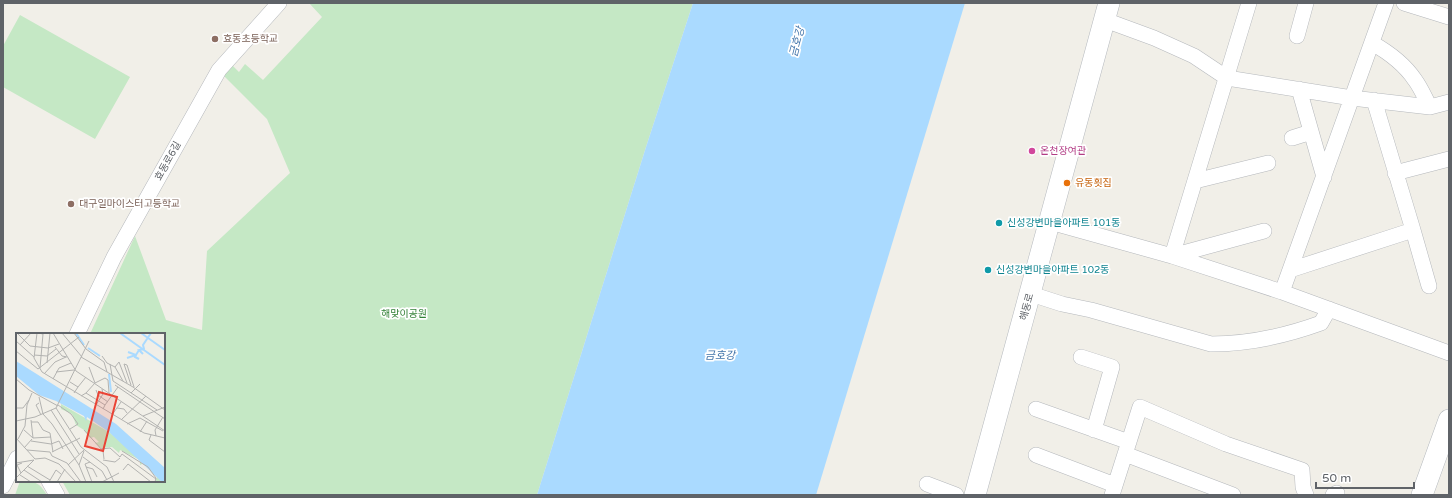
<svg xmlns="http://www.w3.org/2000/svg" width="1452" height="498" font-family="'Varela Round','Noto Sans KR',sans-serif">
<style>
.green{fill:#c5e8c5}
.water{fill:#aadaff}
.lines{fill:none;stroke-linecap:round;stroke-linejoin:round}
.street-casing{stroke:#b5b8bc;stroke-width:16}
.secondary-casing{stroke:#b6babf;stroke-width:22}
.street{stroke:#fff;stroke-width:15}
.secondary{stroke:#fff;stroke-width:21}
.education-dot{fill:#8d6e63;stroke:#fff;stroke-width:1.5}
.hotel-dot{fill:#d1479c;stroke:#fff;stroke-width:1.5}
.food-dot{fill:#e8710a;stroke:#fff;stroke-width:1.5}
.culture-dot{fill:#0f9aa8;stroke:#fff;stroke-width:1.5}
.labels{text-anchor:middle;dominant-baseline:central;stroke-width:3.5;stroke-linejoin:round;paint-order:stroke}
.education-label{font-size:10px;fill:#785e54;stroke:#fff;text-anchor:start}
.hotel-label{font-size:10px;fill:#b23c85;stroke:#fff;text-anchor:start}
.street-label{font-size:10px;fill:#5f6368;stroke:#fff}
.food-label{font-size:10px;fill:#c56008;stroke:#fff;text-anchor:start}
.culture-label{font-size:10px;fill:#0d838f;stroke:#fff;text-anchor:start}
.park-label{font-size:10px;fill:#348238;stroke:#fff}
.water-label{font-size:11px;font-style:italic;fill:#4174aa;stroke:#fff}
.inset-river{fill:none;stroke:#aadaff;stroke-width:2}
.inset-road{fill:none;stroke:#b3b3b1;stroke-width:1}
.view{fill:#ea4335;fill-opacity:0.15;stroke:#ea4335;stroke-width:2}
.inset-edge{fill:none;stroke:#5f6368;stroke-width:2}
</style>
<rect width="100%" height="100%" fill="#f1efe8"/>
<path class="green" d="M 309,3 L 693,3 L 646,147 L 537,495 L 70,495 L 62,481 L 164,481 L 164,334 L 90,334 L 135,236 L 166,320 L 202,330 L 207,251 L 290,173 L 267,119 L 223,75 L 232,65 L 239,72 L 245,64 L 263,80 L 322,17 Z
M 20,15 L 130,77 L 95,139 L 3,87 L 3,46 Z
M 20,481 C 35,481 39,482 47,495 L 15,495 Z"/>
<path class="water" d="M 693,3 L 965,3 L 816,495 L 537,495 L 646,147 Z"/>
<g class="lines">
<g class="street-casing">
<path id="street" d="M 1404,3 L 1449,17
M 1105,20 L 1154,38 L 1194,56 L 1227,78 L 1352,98 L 1430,107 L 1449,102
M 1297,36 L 1306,3
M 1372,43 C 1388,52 1405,65 1415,80 C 1421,88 1425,98 1430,107
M 1299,89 L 1324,177
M 1292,138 L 1311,132
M 1395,173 L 1449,159
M 1195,181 L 1268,163
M 1050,222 L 1172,256 L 1249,3
M 1413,230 L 1429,286
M 1172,256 L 1282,292 L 1449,353
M 1172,256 L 1264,231
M 1290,270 L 1413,230 L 1374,100
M 1282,292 L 1386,3
M 1031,294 L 1062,304 L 1091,310 L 1211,344 C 1249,344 1285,336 1321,323 L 1329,309
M 77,334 L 114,257 L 219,70 L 279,3
M 1081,357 L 1112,367 L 1094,430
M 1036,409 L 1129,442
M 1125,454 L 1233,495
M 1036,455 L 1115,485
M 49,481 L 57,495
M 927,484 L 956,495
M 3,486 L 17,458
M 1112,495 L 1140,407 L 1226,444 L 1302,470 L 1303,487 L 1306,495
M 1333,495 L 1337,493"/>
</g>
<g class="secondary-casing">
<path id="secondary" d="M 975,495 L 1109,3
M 1422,495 L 1449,420"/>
</g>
<use href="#street" class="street"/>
<use href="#secondary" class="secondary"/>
</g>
<g class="education-dot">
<circle cx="215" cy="39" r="4"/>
<circle cx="71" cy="204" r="4"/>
</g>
<circle class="hotel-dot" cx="1032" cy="151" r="4"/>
<circle class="food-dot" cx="1067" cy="183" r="4"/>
<g class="culture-dot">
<circle cx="999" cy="223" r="4"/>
<circle cx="988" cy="270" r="4"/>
</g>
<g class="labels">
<g class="education-label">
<text x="223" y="39">효동초등학교</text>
<text x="79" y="204">대구일마이스터고등학교</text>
</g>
<g class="hotel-label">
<text x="1040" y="151">온천장여관</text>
</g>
<g class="street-label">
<text transform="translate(168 161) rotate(-61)">효동로6길</text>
<text transform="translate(1027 307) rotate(-75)">해동로</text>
</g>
<g class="food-label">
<text x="1075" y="183">유동횟집</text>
</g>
<g class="culture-label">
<text x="1007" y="223">신성강변마을아파트 101동</text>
<text x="996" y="270">신성강변마을아파트 102동</text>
</g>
<g class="park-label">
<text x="404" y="314">해맞이공원</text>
</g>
<g class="water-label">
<text transform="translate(797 42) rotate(-75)">금호강</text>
<text x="720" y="355">금호강</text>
</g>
</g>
<g transform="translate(16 333)">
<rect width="149" height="149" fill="#f1efe8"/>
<path d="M 45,71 L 93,99 L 133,134 L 146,149 L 139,149 L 141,144 L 132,134 L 124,128 L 126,131 L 124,132 L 124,127 L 104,117 L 103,120 L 96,114 L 85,115 L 79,110 L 83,109 L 78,104 L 74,105 L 68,97 L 60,92 L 56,81 L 45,76 Z" fill="#c5e8c5"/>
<path d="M 0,28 L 100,91 L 149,135 L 149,149 L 146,149 L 93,99 L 71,84 L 70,88 L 68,83 L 40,68 L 23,62 L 0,43 Z" fill="#aadaff"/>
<path class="inset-river" d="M 60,0 L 68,12M 104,0 L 149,32M 125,0 L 149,17M 72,15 L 84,23M 112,19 L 120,22 L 119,24 L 123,26M 127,21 L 123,17 L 128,16 L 127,12 L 135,0M 111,25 L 120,22 L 123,17M 93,41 L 95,59"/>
<path class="inset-road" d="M 1,0 L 14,13 L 32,15 L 43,11M 21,0 L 18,25 L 26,39 L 128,100 L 149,105M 22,0 L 27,1 L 24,35M 37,0 L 60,38 L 149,98M 46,0 L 66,24M 58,0 L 70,16 L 88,29 L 91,39M 0,8 L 18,24M 4,12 L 15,0M 39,14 L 46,23 L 51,24M 0,18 L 22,36 L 63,4M 18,22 L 31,23 L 40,16M 86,23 L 91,30 L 99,34 L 107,48M 65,24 L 117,54 L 149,77M 39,29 L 50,24M 31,30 L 34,0M 94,31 L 97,48 L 141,77M 73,34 L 79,50M 99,34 L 103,29 L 111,50M 40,39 L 58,37M 28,41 L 39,29M 0,46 L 13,57M 37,46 L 43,35 L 55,30M 92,47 L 93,60M 54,49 L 62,54 L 58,60M 99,52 L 149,86M 115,52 L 108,31 L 111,32 L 118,54M 62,54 L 70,44M 13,57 L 42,73M 80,57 L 82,62 L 92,69M 70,60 L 79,50 L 89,45 L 92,47M 115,60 L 124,51M 65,63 L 70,60 L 89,72 L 87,76M 23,64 L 27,81M 23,70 L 20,72 L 25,82M 42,72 L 55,81 L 62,91 L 54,96M 80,72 L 87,61 L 86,56M 89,72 L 102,54M 0,75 L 7,75 L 13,67M 40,75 L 65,114 L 91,134 L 98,149M 101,75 L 108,76 L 111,80M 35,77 L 63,121M 27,81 L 36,91 L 63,132 L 70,149M 96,82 L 105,69M 127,83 L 149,74M 15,87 L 17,105M 105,87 L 130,63M 0,88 L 19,84 L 40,75 L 73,8M 15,89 L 22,89 L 27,97 L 34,100 L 37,119M 131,89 L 147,98M 111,91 L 124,85 L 131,89M 8,97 L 17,105M 68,97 L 87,118 L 88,126M 124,99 L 131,88M 135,102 L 133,107 L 149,119M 140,103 L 139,97 L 147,84M 0,105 L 19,126M 17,105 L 35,104M 2,106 L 9,93 L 11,72 L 16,60M 15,108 L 35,111 L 43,108 L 47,116M 8,115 L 16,106M 85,116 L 94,115 L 104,124M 11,117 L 34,119 L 36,123 L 51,130 L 65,149M 106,118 L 132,134 L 140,145 L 139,149M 36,119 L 64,105M 67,124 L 86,138 L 91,147M 104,124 L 106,121 L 140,146M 19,126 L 29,125 L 43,131 L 60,149M 87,127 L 99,129 L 104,125M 74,129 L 69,131 L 76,149M 0,130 L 18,127M 52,132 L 68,117M 63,132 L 68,118M 11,133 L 34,147M 70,134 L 77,136 L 81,144M 8,137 L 26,149M 107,137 L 112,131 L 135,149M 5,140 L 1,132 L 6,130M 4,142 L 15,149M 0,145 L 18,127M 33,149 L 40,137 L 45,141M 41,149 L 49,136M 86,149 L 103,140"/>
<path class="view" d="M 83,59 L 101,64 L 87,118 L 69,113 Z"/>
<rect width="149" height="149" class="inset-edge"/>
</g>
<rect width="1452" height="498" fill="none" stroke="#5f6368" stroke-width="8"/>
<path d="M1316 482v6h98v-6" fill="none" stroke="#5f6368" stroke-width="2"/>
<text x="1322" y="482" font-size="12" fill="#5f6368" stroke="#ffffff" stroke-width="3" paint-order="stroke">50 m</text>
</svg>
